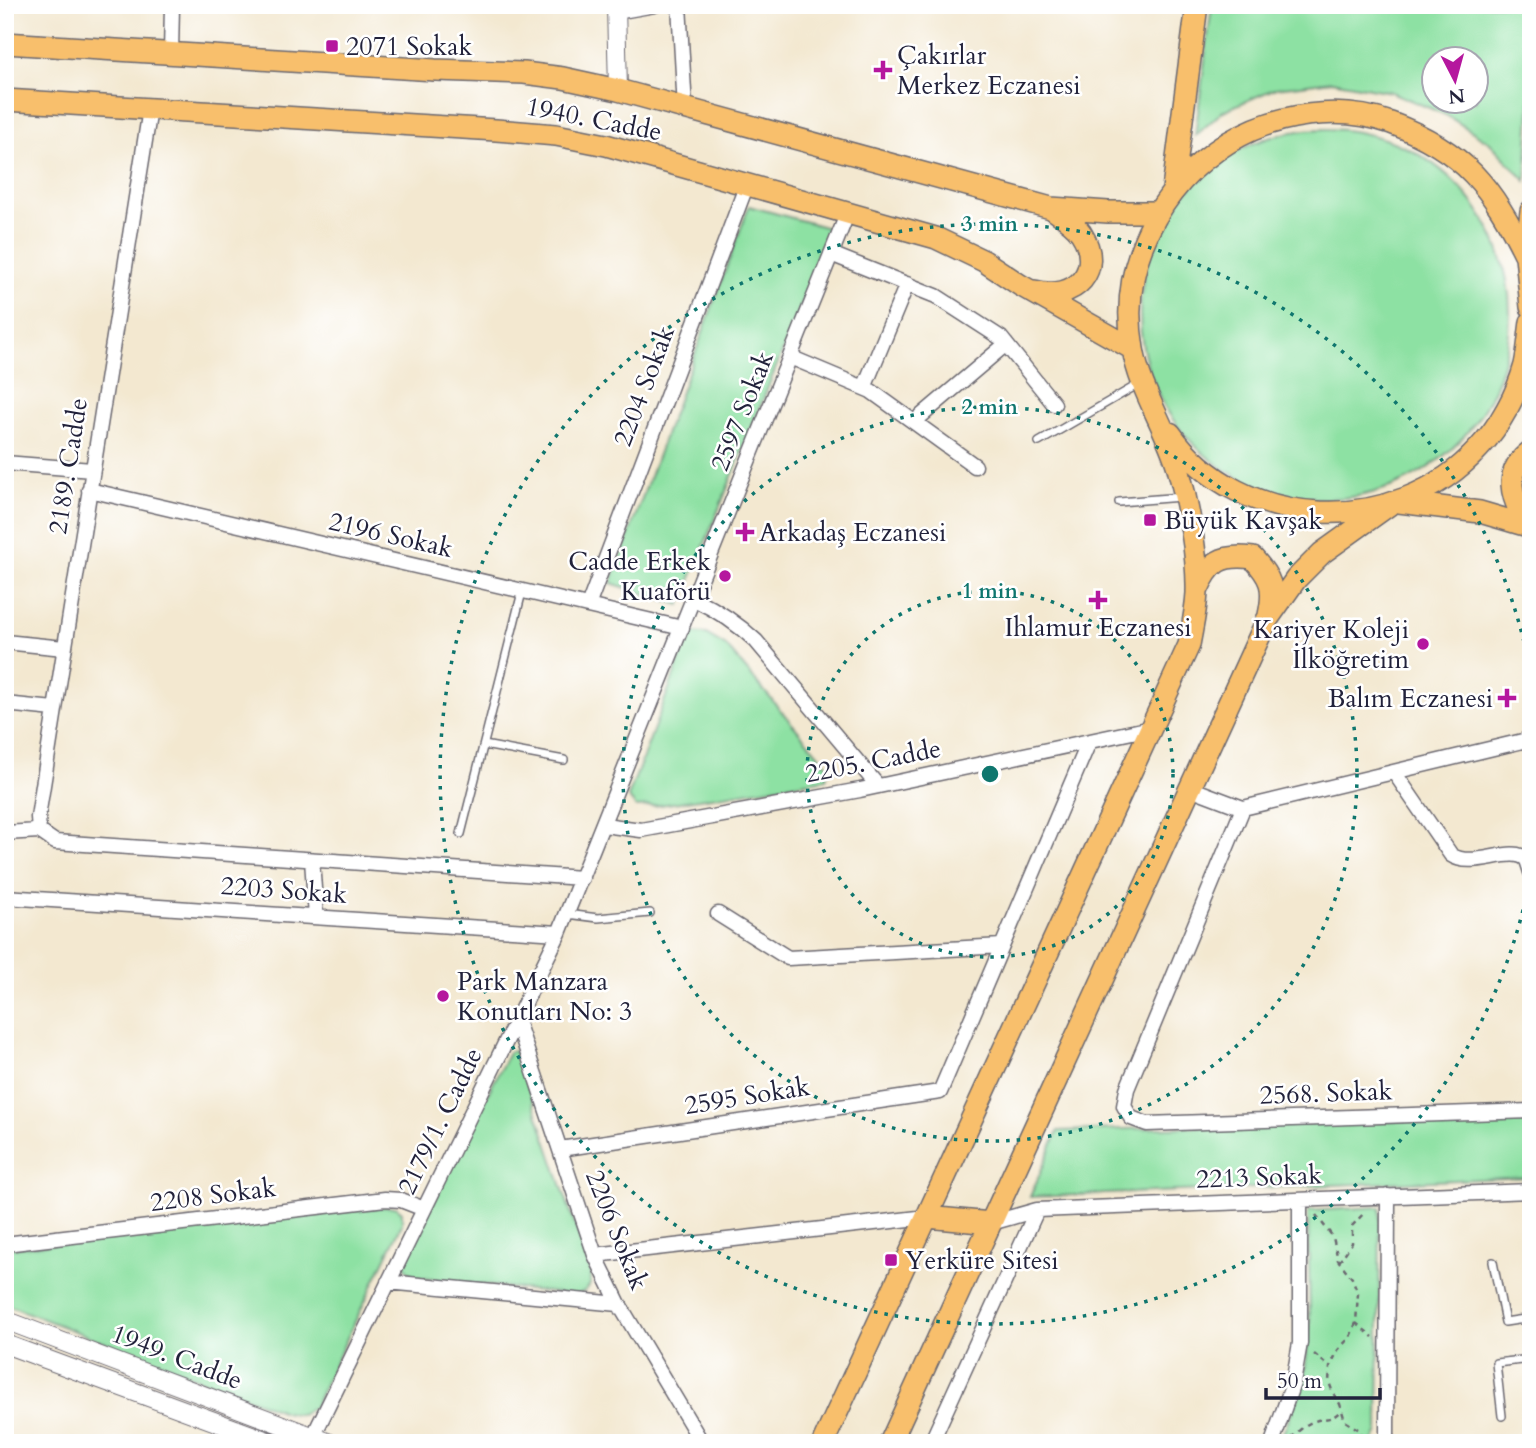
<svg xmlns="http://www.w3.org/2000/svg" width="1536" height="1448" font-family="Cardo,serif">
<style>
.green{fill:#8de1a3;stroke:#58826f;stroke-width:2;fill-rule:evenodd}
.lines{fill:none;stroke-linecap:round;stroke-linejoin:round}
.service-casing{stroke:#6b676f;stroke-width:10}
.minor-casing{stroke:#6b676f;stroke-width:17}
.tertiary-casing{stroke:#6b676f;stroke-width:20}
.primary-casing{stroke:#6b676f;stroke-width:24}
.path{stroke:#6b676f;stroke-width:2.5;stroke-dasharray:5 5;stroke-linecap:butt}
.service{stroke:#fff;stroke-width:7}
.minor{stroke:#fff;stroke-width:14}
.tertiary{stroke:#fff;stroke-width:18}
.primary{stroke:#f8bf6c;stroke-width:21}
.ring{fill:none;stroke:#0f766e;stroke-width:3.5;stroke-dasharray:3.5 7}
.poi-dot{fill:#b5179e;stroke:#fff;stroke-width:2.5}
.labels{text-anchor:middle;dominant-baseline:central;stroke-width:5;stroke-linejoin:round;paint-order:stroke}
.poi-label{font-size:26px;fill:#22223b;stroke:#fff;text-anchor:start}
.street-label{font-size:26px;fill:#22223b;stroke:#fff}
.centre{fill:#0f766e;stroke:#fff;stroke-width:3.5}
.ring-label{font-size:21px;text-anchor:middle;font-weight:bold;fill:#0f766e;stroke:#fff;stroke-width:5;stroke-linejoin:round;paint-order:stroke}
</style>
<rect width="100%" height="100%" fill="#fff"/>
<filter id="ink" filterUnits="userSpaceOnUse"><feTurbulence type="fractalNoise" baseFrequency=".0143" numOctaves="2"/><feDisplacementMap in="SourceGraphic" scale="14" xChannelSelector="R" yChannelSelector="G"/><feConvolveMatrix kernelMatrix="1 2 1 2 8 2 1 2 1" color-interpolation-filters="sRGB"/></filter>
<filter id="wash" filterUnits="userSpaceOnUse"><feTurbulence type="fractalNoise" baseFrequency=".00686" numOctaves="4" result="noise"/><feDisplacementMap in="SourceGraphic" scale="28" xChannelSelector="R" yChannelSelector="G"/><feGaussianBlur stdDeviation="1.57" result="paint"/><feColorMatrix in="noise" values="0 0 0 0 0 0 0 0 0 0 0 0 0 0 0 0 0 1.4 0 .05"/><feComposite in="paint" operator="in"/></filter>
<g filter="url(#wash)">
<rect width="100%" height="100%" fill="#f3e8d0"/>
<path class="green" d="M 1212,5 L 1531,5 L 1531,91 L 1526,181 L 1490,143 L 1446,115 L 1391,92 L 1332,81 L 1276,88 L 1223,111 L 1195,136 ZM 1434,60 L 1476,60 L 1476,102 L 1434,102 Z
M1140 314a185 185 0 1 1 370 0a185 185 0 1 1-370 0Z
M 749,206 L 832,229 L 680,605 L 611,583 Z
M 690,633 L 706,634 L 726,646 L 829,767 L 826,779 L 654,806 L 636,807 L 628,797 Z
M 512,1051 L 516,1052 L 591,1272 C 592,1286 588,1291 575,1295 L 413,1277 L 407,1270 L 403,1261 L 509,1052 Z
M 1531,1117 L 1531,1177 L 1030,1197 L 1058,1131 Z
M 384,1207 L 396,1207 L 402,1212 L 402,1224 L 314,1407 L 301,1415 L 284,1412 L 5,1304 L 5,1249 Z
M 1380,1207 L 1378,1432 L 1372,1443 L 1279,1443 L 1304,1382 L 1310,1321 L 1308,1211 Z"/>
</g>
<g filter="url(#ink)">
<g class="lines">
<g class="service-casing">
<path id="service" d="M 1039,442 L 1139,384
M 1119,502 L 1181,497
M 484,745 L 564,760
M 461,834 L 522,592
M 567,914 L 598,918 L 650,913
M 1493,1262 L 1505,1322 L 1531,1318
M 1502,1416 L 1496,1363 L 1531,1359"/>
</g>
<g class="minor-casing">
<path id="minor" d="M 679,5 L 685,109
M 616,12 L 655,5
M 171,54 L 172,5
M 831,254 L 936,296 L 1001,338 L 1054,404
M 790,357 L 871,391 L 975,466
M 864,388 L 907,284
M 914,422 L 1006,344
M 5,463 L 92,470
M 89,490 L 682,628
M 694,599 C 717,610 737,623 756,641 L 878,786
M 588,606 L 747,184
M 5,642 L 64,648
M 5,704 L 54,709
M 1394,772 L 1451,855 C 1473,870 1513,844 1527,860 L 1531,872
M 1190,788 L 1243,808 L 1531,739
M 1243,808 L 1127,1089 L 1124,1106 L 1131,1118 L 1147,1124 L 1531,1111
M 604,825 L 641,830 L 860,790 L 1151,728
M 39,831 L 38,817 L 150,109
M 39,831 L 55,842 L 582,878
M 5,833 L 39,831
M 312,860 L 316,917
M 5,897 L 559,933
M 718,914 L 788,958 L 1002,946
M 517,1021 L 595,1255 L 619,1304 L 702,1443
M 560,1149 L 940,1092 L 1089,742
M 991,1223 L 1037,1210 L 1531,1191
M 5,1244 L 385,1199 L 401,1200 L 424,1209
M 595,1255 L 927,1217
M 388,1282 L 619,1304
M 310,1443 L 559,933 L 848,212
M 931,1443 L 1037,1210
M 1272,1443 L 1293,1383 L 1300,1343 L 1300,1200
M 1387,1443 L 1388,1196"/>
</g>
<g class="tertiary-casing">
<path id="tertiary" d="M 616,5 L 618,90
M 5,1320 L 330,1443
M 5,1344 L 273,1443"/>
</g>
<g class="primary-casing">
<path id="primary" d="M 5,43 L 435,70 L 524,73 L 563,78 L 618,90 L 1051,208 L 1108,212 L 1157,212
M 5,100 L 496,130 L 556,135 L 606,145 L 936,238 L 984,261 L 1020,285 L 1133,349
M 1173,189 L 1197,5
M 1531,211 L 1526,256 L 1531,307
M 1035,291 C 1075,302 1105,270 1081,233 C 1074,223 1061,215 1051,208
M 1170,433 C 1241,534 1398,538 1479,448 C 1500,426 1517,394 1525,365 C 1528,351 1529,336 1531,322
M 1399,502 L 1480,512 L 1531,527
M 1527,524 C 1511,498 1502,472 1531,451
M 1197,591 C 1210,561 1221,554 1253,558 C 1271,578 1275,587 1269,615
M 927,1217 L 991,1223
M 823,1443 L 1189,645 C 1192,628 1196,611 1197,593 C 1198,555 1188,504 1178,468 C 1166,427 1140,391 1133,349 C 1118,266 1158,186 1229,142 C 1275,114 1339,104 1391,123 C 1465,151 1492,187 1526,256
M 890,1443 L 1267,620 L 1296,579 L 1322,553 L 1389,505"/>
</g>
<path class="path" d="M 1316,1215 L 1333,1237 L 1338,1260 L 1352,1278 L 1358,1293 L 1356,1323 L 1350,1337 L 1338,1350 L 1330,1367 L 1329,1382 L 1333,1393 L 1340,1404 L 1345,1421 L 1361,1431 L 1362,1443
M 1339,1262 L 1352,1243 L 1352,1226 L 1365,1212
M 1356,1323 L 1373,1337
M 1314,1354 L 1330,1367
M 1291,1438 C 1298,1432 1306,1423 1315,1421 C 1326,1417 1332,1421 1341,1410"/>
<use href="#service" class="service"/>
<use href="#minor" class="minor"/>
<use href="#tertiary" class="tertiary"/>
<use href="#primary" class="primary"/>
</g>
</g>
<g class="ring">
<circle cx="990" cy="774" r="183"/>
<circle cx="990" cy="774" r="367"/>
<path d="M1530 879A550 550 0 1 1 1530 669"/>
</g>
<g class="poi-dot">
<rect x="325" y="39" width="14" height="14" rx="3.5"/>
<path d="M879.5 59.5h7v7h7v7h-7v7h-7v-7h-7v-7h7z"/>
<rect x="1143" y="513" width="14" height="14" rx="3.5"/>
<path d="M741.5 521.5h7v7h7v7h-7v7h-7v-7h-7v-7h7z"/>
<circle cx="725" cy="576" r="7"/>
<path d="M1094.5 589.5h7v7h7v7h-7v7h-7v-7h-7v-7h7z"/>
<circle cx="1423" cy="644" r="7"/>
<path d="M1503.5 687.5h7v7h7v7h-7v7h-7v-7h-7v-7h7z"/>
<circle cx="443" cy="996" r="7"/>
<rect x="884" y="1253" width="14" height="14" rx="3.5"/>
</g>
<g class="labels">
<g class="poi-label">
<text x="346" y="46">2071 Sokak</text>
<text x="897" y="55">Çakırlar<tspan x="897" dy="30">Merkez Eczanesi</tspan></text>
<text x="1164" y="520">Büyük Kavşak</text>
<text x="759" y="532">Arkadaş Eczanesi</text>
<text x="711" y="561" text-anchor="end">Cadde Erkek<tspan x="711" dy="30">Kuaförü</tspan></text>
<text x="1098" y="627" text-anchor="middle">Ihlamur Eczanesi</text>
<text x="1409" y="629" text-anchor="end">Kariyer Koleji<tspan x="1409" dy="30">İlköğretim</tspan></text>
<text x="1493" y="698" text-anchor="end">Balım Eczanesi</text>
<text x="457" y="981">Park Manzara<tspan x="457" dy="30">Konutları No: 3</tspan></text>
<text x="905" y="1260">Yerküre Sitesi</text>
</g>
<g class="street-label">
<text transform="translate(594 119) rotate(11)">1940. Cadde</text>
<text transform="translate(644 386) rotate(-69)">2204 Sokak</text>
<text transform="translate(742 411) rotate(-68)">2597 Sokak</text>
<text transform="translate(68 466) rotate(-81)">2189. Cadde</text>
<text transform="translate(391 535) rotate(13)">2196 Sokak</text>
<text transform="translate(873 761) rotate(-11)">2205. Cadde</text>
<text transform="translate(284 890) rotate(4)">2203 Sokak</text>
<text transform="translate(1326 1093) rotate(-2)">2568. Sokak</text>
<text transform="translate(747 1096) rotate(-9)">2595 Sokak</text>
<text transform="translate(440 1121) rotate(-64)">2179/1. Cadde</text>
<text transform="translate(1259 1177) rotate(-2)">2213 Sokak</text>
<text transform="translate(213 1195) rotate(-7)">2208 Sokak</text>
<text transform="translate(617 1230) rotate(68)">2206 Sokak</text>
<text transform="translate(177 1357) rotate(21)">1949. Cadde</text>
</g>
</g>
<circle cx="990" cy="774" r="10" class="centre"/>
<g class="ring-label">
<text x="990" y="231">3 min</text>
<text x="990" y="414">2 min</text>
<text x="990" y="598">1 min</text>
</g>
<rect width="1536" height="1448" fill="none" stroke="#fff" stroke-width="28"/>
<g transform="translate(1455 80) rotate(174)"><circle r="33" fill="#ffffff" stroke="#a7a7b1" stroke-width="2"/>
<path d="M0-5L12 26L0 18L-12 26Z" fill="#b5179e"/>
<text y="-10" font-size="19" font-weight="bold" text-anchor="middle" fill="#22223b">N</text>
</g>
<path d="M1266 1388v10h114v-10" fill="none" stroke="#22223b" stroke-width="3.5"/>
<text x="1277" y="1388" font-size="21" fill="#22223b" stroke="#ffffff" stroke-width="5" paint-order="stroke">50 m</text>
</svg>
